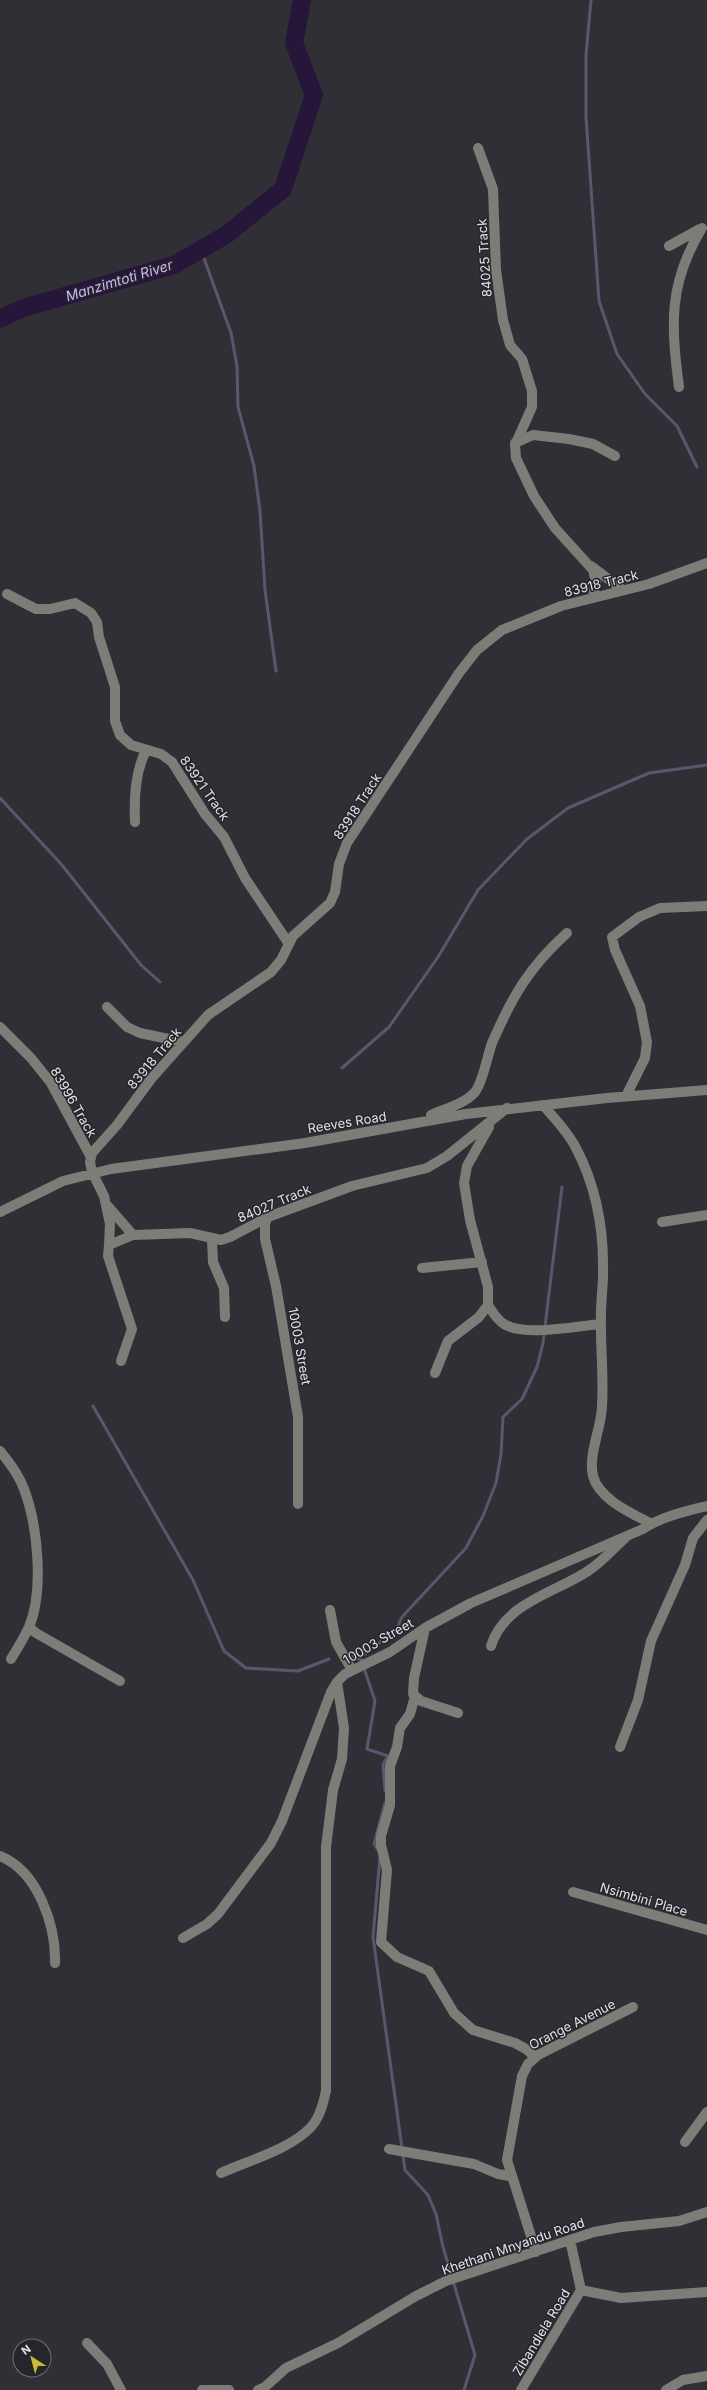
<svg xmlns="http://www.w3.org/2000/svg" width="707" height="2390" font-family="Inter,sans-serif">
<style>
.lines{fill:none;stroke-linecap:round;stroke-linejoin:round}
.stream{stroke:#5f546e;stroke-width:3}
.river{stroke:#26173a;stroke-width:18}
.minor{stroke:#7d7d78;stroke-width:10}
.labels{text-anchor:middle;dominant-baseline:central;stroke-width:3;stroke-linejoin:round;paint-order:stroke}
.street-label{font-size:13px;fill:#e3e1e6;stroke:#27252c}
.water-label{font-size:14px;font-style:italic;fill:#ceb4f8;stroke:#27252c}
</style>
<rect width="100%" height="100%" fill="#312f36"/>
<g class="lines">
<path class="stream" d="M 591,0 L 586,55 L 586,117 L 599,301 L 617,354 L 645,394 L 677,426 L 697,467
M 201,250 L 231,333 L 237,366 L 238,407 L 254,466 L 260,511 L 265,590 L 276,671
M 0,798 L 62,865 L 141,965 L 160,982
M 342,1068 L 389,1027 L 438,957 L 478,890 L 527,839 L 568,808 L 649,773 L 707,765
M 93,1406 L 193,1580 L 224,1651 L 246,1668 L 298,1671 L 329,1659
M 398,1626 L 402,1617 L 466,1548 L 483,1516 L 496,1483 L 501,1454 L 503,1417 L 522,1399 L 537,1367 L 543,1343 L 562,1187
M 347,1655 L 362,1660
M 358,1659 L 391,1634
M 364,1668 L 375,1701 L 367,1749 L 388,1756 L 383,1764 L 385,1791
M 378,1850 L 374,1844 L 385,1803
M 380,1857 L 373,1937 L 405,2170 L 428,2195 L 436,2214 L 443,2247 L 475,2355 L 464,2390"/>
<path class="river" d="M 0,319 L 23,308 L 174,265 L 226,235 L 283,189 L 314,95 L 294,43 L 302,0"/>
<path class="minor" d="M 478,148 L 493,189 L 496,270 L 503,320 L 510,345 L 522,359 L 532,391 L 532,407 L 515,445 L 516,458 L 534,496 L 555,528 L 593,570 L 596,582 L 593,597
M 669,246 L 700,229
M 679,387 C 671,325 668,284 702,228
M 515,443 L 533,435 L 569,439 L 593,444 L 615,456
M 591,566 L 623,590
M 7,594 L 36,609 L 50,609 L 75,603 L 91,613 L 97,622 L 99,637 L 115,687 L 115,721 L 120,735 L 131,745 L 161,754 L 172,762 L 205,814 L 224,837 L 245,878 L 289,944
M 135,822 C 134,799 135,771 146,751
M 107,1007 L 127,1027 L 140,1033 L 183,1042
M 0,1027 L 31,1058 L 51,1083 L 91,1157
M 626,1096 L 645,1058 L 647,1042 L 640,1006 L 615,950 L 612,937 L 639,917 L 660,908 L 707,906
M 543,1105 C 554,1118 568,1132 576,1148 C 596,1186 604,1231 603,1274 C 603,1287 601,1300 601,1313 C 600,1345 604,1376 602,1407 C 601,1429 588,1455 593,1476 C 599,1499 631,1513 650,1523
M 507,1108 L 447,1156 L 427,1168 L 352,1186 L 268,1217 L 230,1237 L 221,1240 L 190,1233 L 133,1235 L 109,1245 L 110,1224 L 104,1196 L 92,1172 L 90,1162 L 92,1153 L 117,1125 L 151,1079 L 208,1015 L 271,972 L 281,960 L 293,936 L 330,903 L 335,892 L 339,864 L 347,843 L 459,673 L 477,650 L 502,630 L 561,606 L 649,584 L 707,563
M 431,1115 C 444,1109 465,1104 475,1092 C 483,1082 487,1057 492,1043 C 512,997 529,967 567,933
M 106,1204 L 133,1235
M 0,1212 L 63,1181 L 111,1169 L 305,1143 L 466,1114 L 607,1098 L 707,1090
M 268,1217 L 265,1223 L 265,1239 L 276,1286 L 298,1417 L 298,1504
M 662,1222 L 707,1215
M 212,1239 L 213,1262 L 224,1288 L 225,1317
M 109,1245 L 108,1256 L 132,1329 L 121,1361
M 422,1268 L 482,1262
M 488,1305 C 492,1311 497,1320 504,1324 C 524,1337 577,1326 601,1324
M 435,1373 L 448,1341 L 479,1317 L 488,1305 L 488,1287 L 470,1220 L 464,1183 L 467,1166 L 489,1127
M 0,1451 C 10,1463 19,1475 24,1489 C 38,1526 44,1591 29,1627 C 24,1638 17,1649 11,1659
M 330,1610 L 336,1642 L 352,1670
M 29,1627 L 36,1633 L 120,1681
M 425,1628 L 414,1678 L 413,1694 L 421,1701 L 458,1713
M 491,1646 C 504,1603 555,1593 588,1571 C 602,1562 613,1549 625,1538
M 415,1696 L 410,1714 L 400,1728 L 397,1747 L 390,1766 L 390,1805 L 381,1836 L 381,1845 L 387,1870 L 381,1942 L 397,1957 L 429,1971 L 454,2013 L 473,2030 L 515,2043 L 526,2049 L 535,2057
M 620,1747 L 638,1700 L 651,1641 L 685,1565 L 693,1538 L 707,1520
M 0,1856 C 38,1871 56,1926 55,1963
M 573,1892 L 707,1930
M 183,1938 L 207,1924 L 218,1914 L 271,1843 L 282,1821 L 331,1692 L 337,1682 L 345,1674 L 390,1652 L 425,1628 L 471,1603 L 643,1529 C 660,1517 687,1511 707,1506
M 685,2142 L 707,2112
M 389,2149 L 474,2164 L 498,2174 L 510,2176
M 221,2173 C 247,2161 291,2149 311,2127 C 320,2117 323,2104 326,2091 L 326,1847 L 333,1790 L 342,1759 L 344,1728 L 337,1682
M 536,2252 L 507,2160 L 522,2076 L 528,2064 L 538,2055 L 633,2007
M 581,2290 L 621,2298 L 707,2292
M 87,2343 L 107,2364 L 121,2390
M 202,2390 L 229,2390
M 258,2390 L 265,2387 L 286,2368 L 338,2343 L 416,2296 L 446,2281 L 594,2232 L 621,2227 L 679,2221 L 707,2212
M 521,2390 L 581,2290 L 570,2240
M 666,2390 L 683,2380 L 707,2376"/>
</g>
<g class="labels">
<g class="street-label">
<text transform="translate(484 258) rotate(-94)">84025 Track</text>
<text transform="translate(601 583) rotate(-14)">83918 Track</text>
<text transform="translate(205 788) rotate(55)">83921 Track</text>
<text transform="translate(357 806) rotate(-57)">83918 Track</text>
<text transform="translate(154 1058) rotate(-50)">83918 Track</text>
<text transform="translate(74 1102) rotate(60)">83996 Track</text>
<text transform="translate(347 1122) rotate(-9)">Reeves Road</text>
<text transform="translate(274 1203) rotate(-23)">84027 Track</text>
<text transform="translate(300 1346) rotate(80)">10003 Street</text>
<text transform="translate(378 1641) rotate(-30)">10003 Street</text>
<text transform="translate(644 1899) rotate(16)">Nsimbini Place</text>
<text transform="translate(572 2024) rotate(-27)">Orange Avenue</text>
<text transform="translate(513 2246) rotate(-19)">Khethani Mnyandu Road</text>
<text transform="translate(541 2332) rotate(-59)">Zibandlela Road</text>
</g>
<g class="water-label">
<text transform="translate(119 280) rotate(-17)">Manzimtoti River</text>
</g>
</g>
<g transform="translate(32 2358) rotate(324)"><circle r="19" fill="#27252c" stroke="#727076"/>
<path d="M0-3L7 15L0 10L-7 15Z" fill="#caba3a"/>
<text y="-6" font-size="11" font-weight="bold" text-anchor="middle" fill="#e3e1e6">N</text>
</g>
</svg>
